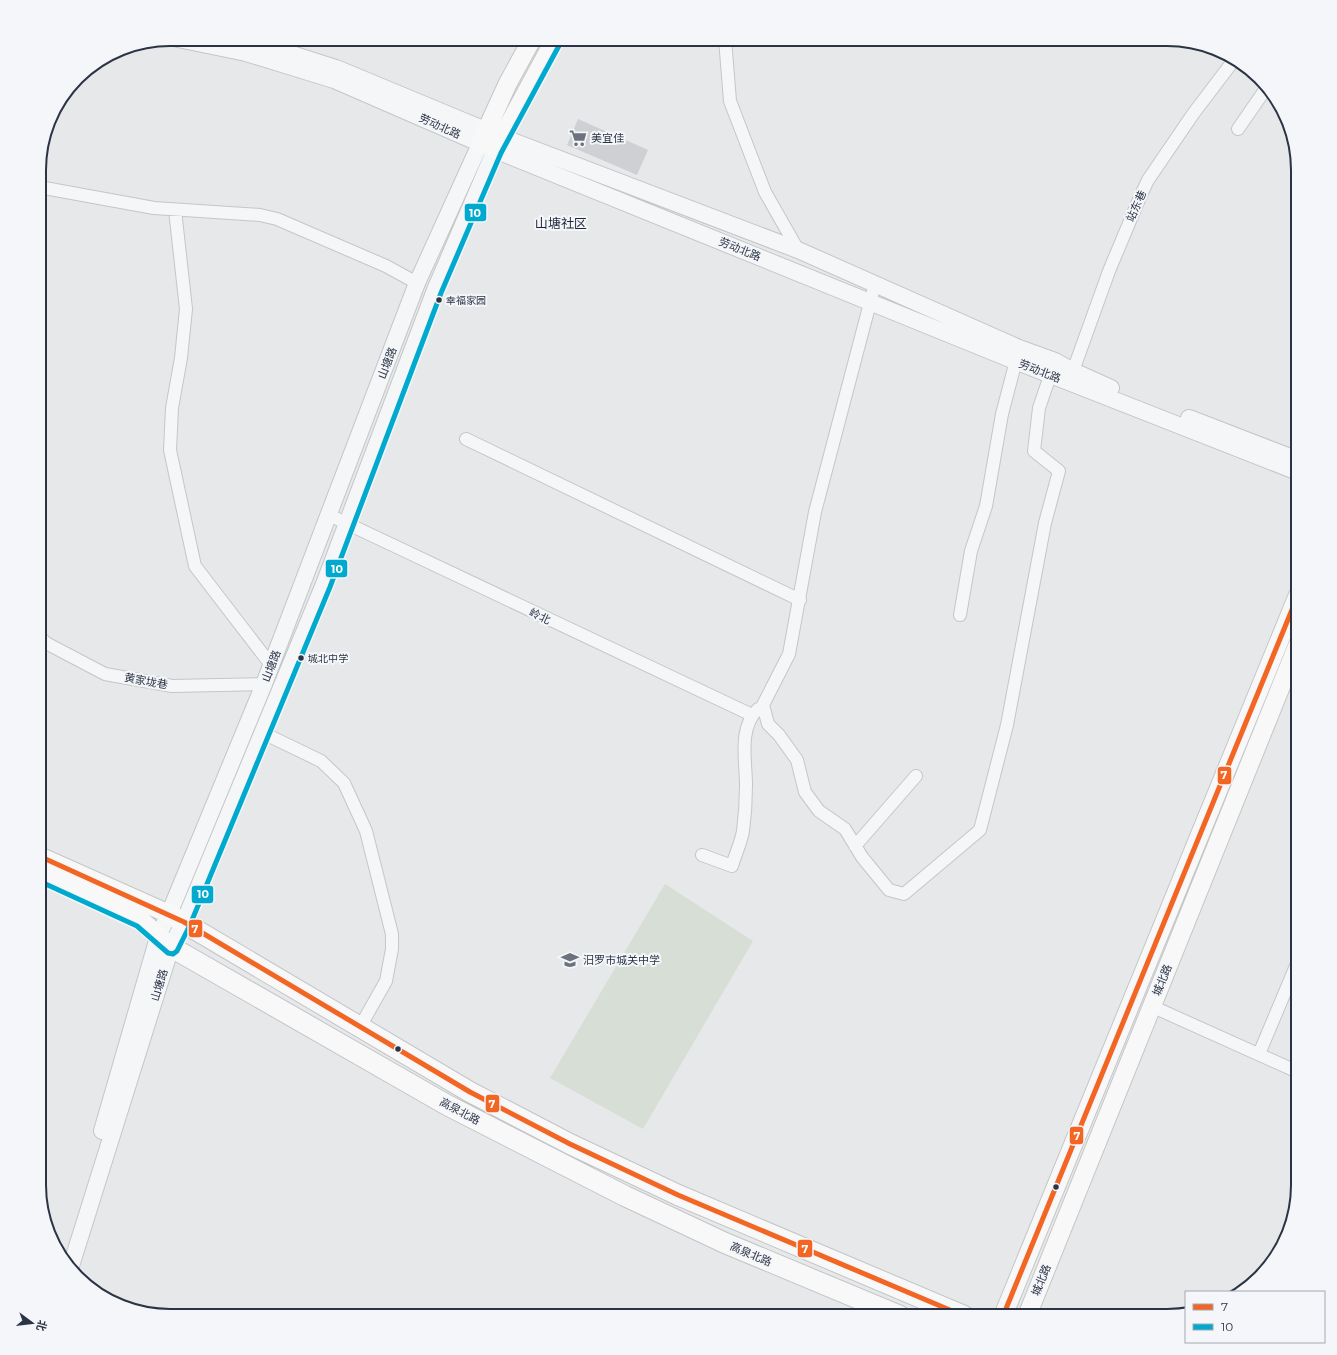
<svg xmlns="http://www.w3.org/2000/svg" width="1337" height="1355" font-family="Montserrat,'Noto Sans SC',sans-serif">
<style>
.green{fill:#d6ded6}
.building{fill:#ced0d3}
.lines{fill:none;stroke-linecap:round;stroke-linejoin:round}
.minor-casing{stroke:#c4c6c8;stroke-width:14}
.tertiary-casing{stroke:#c4c6c8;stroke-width:18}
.secondary-casing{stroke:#c4c6c8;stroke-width:20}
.primary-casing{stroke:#c2c5c8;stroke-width:22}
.minor{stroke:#f5f6f7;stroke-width:12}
.tertiary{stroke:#f5f6f7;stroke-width:16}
.secondary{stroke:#f8f8f8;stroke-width:18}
.primary{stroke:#f8f8f8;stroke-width:20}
.bus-1-casing{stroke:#f4f6f9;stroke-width:8}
.bus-2-casing{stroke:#f4f6f9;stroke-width:8}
.bus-1{stroke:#f26522;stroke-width:5}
.bus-2{stroke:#00a9ce;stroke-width:5}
.bus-dot{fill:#2b3445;stroke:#f4f6f9;stroke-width:1.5}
.labels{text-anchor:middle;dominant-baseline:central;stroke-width:4;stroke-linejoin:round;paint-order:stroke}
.bus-label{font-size:10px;fill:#2b3445;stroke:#f4f6f9;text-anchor:start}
.street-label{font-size:11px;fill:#2b3445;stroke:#f4f6f9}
.poi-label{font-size:11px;fill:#2b3445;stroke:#f4f6f9;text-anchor:start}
.quarter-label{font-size:13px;fill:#1d2536;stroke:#f4f6f9}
.rim{fill:none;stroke:#2b3445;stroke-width:2}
.line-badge{stroke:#f4f6f9;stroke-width:1.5}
.badge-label{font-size:11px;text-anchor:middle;font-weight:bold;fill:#fff}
</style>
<rect width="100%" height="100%" fill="#e6e8ea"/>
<path class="green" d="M 665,884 L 753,941 L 643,1129 L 550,1078 Z"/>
<path class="building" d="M 578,119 L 648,150 L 637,175 L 567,145 Z"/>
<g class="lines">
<g class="minor-casing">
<path id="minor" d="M 725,39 L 730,101 L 765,192 L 798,250
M 1238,129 L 1267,87
M 39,187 L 154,208 L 260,215 L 277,219 L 386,266 L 417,283
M 175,210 L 186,309 L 181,358 L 172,408 L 170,450 L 195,566 L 271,665
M 875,284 L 815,512 L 789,654 L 763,705 L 768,724 L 779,735 L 797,760 L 805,792 L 819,811 L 845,829 L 862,857 L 889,890 L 904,894 L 980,830 L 1007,725 L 1045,523 L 1059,471 L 1034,451 L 1039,408 L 1053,367
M 1073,371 L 1109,271 L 1140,197 L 1148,180 L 1193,114 L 1234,60
M 466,439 L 800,600
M 329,515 L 752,715
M 960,615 L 971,551 L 986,506 L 1002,414 L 1018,353
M 39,636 L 46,643 L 105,674 L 172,686 L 264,684
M 263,733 L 321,761 L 344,783 L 366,831 L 392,934 L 392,949 L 386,981 L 360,1027
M 855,846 L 916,776
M 702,855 L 732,866 C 735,855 741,843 743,831 C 745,816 746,800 746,785 C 746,761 738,728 758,709
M 1151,1006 L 1298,1072
M 1259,1054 L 1298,961"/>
</g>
<g class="tertiary-casing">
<path id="tertiary" d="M 178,39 L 246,53 L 334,80 L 495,150 L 1015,361 L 1298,472
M 245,39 L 336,68 L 502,137 L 798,250 L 1019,348 L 1055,361 L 1073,371 L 1111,388
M 1189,418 L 1298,460
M 102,1131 L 159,934 L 169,914 L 264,684 L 417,283 L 480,144
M 70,1269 L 171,947 L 184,922 L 324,584 L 435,290 L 495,150"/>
</g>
<g class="secondary-casing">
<path id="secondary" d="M 480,144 L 508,83 L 532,39
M 495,150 L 555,39
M 39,856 L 169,914
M 39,873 L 141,920 L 171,947
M 1003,1316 L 1298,595
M 1027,1316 L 1298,644"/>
</g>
<g class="primary-casing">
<path id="primary" d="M 169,914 L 470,1092 L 570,1144 L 678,1195 L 964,1316
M 171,947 L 447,1105 L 625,1196 L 725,1243 L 900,1316"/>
</g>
<use href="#minor" class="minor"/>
<use href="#tertiary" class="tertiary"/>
<use href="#secondary" class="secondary"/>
<use href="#primary" class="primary"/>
<g class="bus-1-casing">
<path id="bus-1" d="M 39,856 L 184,922 L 470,1092 L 570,1144 L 678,1195 L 964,1316
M 1003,1316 L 1298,595"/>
</g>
<g class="bus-2-casing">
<path id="bus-2" d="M 39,881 L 137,926 L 168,953 L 173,954 L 177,951 L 190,925 L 330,587 L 441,293 L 501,153 L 561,42"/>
</g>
<use href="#bus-1" class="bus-1"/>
<use href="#bus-2" class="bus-2"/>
</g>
<defs>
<g id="supermarket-bare" transform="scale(1.38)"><path d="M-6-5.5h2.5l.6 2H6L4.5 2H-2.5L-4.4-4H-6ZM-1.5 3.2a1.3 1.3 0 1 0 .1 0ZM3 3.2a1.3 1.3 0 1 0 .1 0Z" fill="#6c737f" stroke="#f4f6f9" stroke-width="2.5" paint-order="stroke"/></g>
<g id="school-bare" transform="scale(1.38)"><path d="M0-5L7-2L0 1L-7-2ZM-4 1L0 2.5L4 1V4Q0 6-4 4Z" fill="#6c737f" stroke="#f4f6f9" stroke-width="2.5" paint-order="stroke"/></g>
</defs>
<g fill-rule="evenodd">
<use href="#supermarket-bare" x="578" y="138"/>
<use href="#school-bare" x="570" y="960"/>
</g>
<g class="bus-dot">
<circle cx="439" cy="300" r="3.5"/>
<circle cx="301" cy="658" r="3.5"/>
<circle cx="398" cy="1049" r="3.5"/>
<circle cx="1056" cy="1187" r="3.5"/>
</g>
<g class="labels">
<g class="bus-label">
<text x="446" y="300">幸福家园</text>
<text x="308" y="658">城北中学</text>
</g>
<g class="street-label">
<text transform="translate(440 126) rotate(24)">劳动北路</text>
<text transform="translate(1136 206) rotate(-66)">站东巷</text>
<text transform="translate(740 249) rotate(22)">劳动北路</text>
<text transform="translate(387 363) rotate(-69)">山塘路</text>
<text transform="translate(1040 371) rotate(21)">劳动北路</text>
<text transform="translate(540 616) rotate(25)">岭北</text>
<text transform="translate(271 666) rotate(-69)">山塘路</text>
<text transform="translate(146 681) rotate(10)">黄家垅巷</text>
<text transform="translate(1162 980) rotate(-68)">城北路</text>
<text transform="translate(159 985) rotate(-73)">山塘路</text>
<text transform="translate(460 1111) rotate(28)">高泉北路</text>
<text transform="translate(751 1254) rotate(23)">高泉北路</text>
<text transform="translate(1041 1280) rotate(-68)">城北路</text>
</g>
<g class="poi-label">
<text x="591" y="138">美宜佳</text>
<text x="583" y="960">汨罗市城关中学</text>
</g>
<g class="quarter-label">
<text x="561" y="223">山塘社区</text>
</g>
</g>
<path d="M0 0H1337V1355H0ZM170 46H1167A124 124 0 0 1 1291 170V1185A124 124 0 0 1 1167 1309H170A124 124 0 0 1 46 1185V170A124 124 0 0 1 170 46Z" fill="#f4f6f9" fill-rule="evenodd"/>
<path class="rim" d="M170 46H1167A124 124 0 0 1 1291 170V1185A124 124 0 0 1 1167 1309H170A124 124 0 0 1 46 1185V170A124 124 0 0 1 170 46Z"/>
<g class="line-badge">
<rect x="464" y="203" width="23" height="19" rx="4" fill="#00a9ce"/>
<rect x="325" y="559" width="23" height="19" rx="4" fill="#00a9ce"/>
<rect x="1217" y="766" width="15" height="19" rx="4" fill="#f26522"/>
<rect x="191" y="885" width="23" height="19" rx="4" fill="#00a9ce"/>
<rect x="188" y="919" width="15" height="19" rx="4" fill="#f26522"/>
<rect x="485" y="1094" width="15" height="19" rx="4" fill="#f26522"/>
<rect x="1069" y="1126" width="15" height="19" rx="4" fill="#f26522"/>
<rect x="797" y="1239" width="16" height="19" rx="4" fill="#f26522"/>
</g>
<g class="badge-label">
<text x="475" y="217">10</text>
<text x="337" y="573">10</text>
<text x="1224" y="779">7</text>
<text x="203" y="898">10</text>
<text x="195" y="933">7</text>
<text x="492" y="1108">7</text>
<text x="1077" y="1140">7</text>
<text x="805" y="1253">7</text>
</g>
<rect x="1185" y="1291" width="140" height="52" fill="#f4f6f9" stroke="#a4a8b1"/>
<rect x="1193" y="1304" width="20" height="6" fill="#f26522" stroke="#a4a8b1"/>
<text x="1221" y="1311" font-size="12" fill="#2b3445">7</text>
<rect x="1193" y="1324" width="20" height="6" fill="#00a9ce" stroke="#a4a8b1"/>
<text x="1221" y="1331" font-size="12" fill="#2b3445">10</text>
<g transform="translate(32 1323) rotate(105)" stroke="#f4f6f9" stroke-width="3" paint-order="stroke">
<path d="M0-3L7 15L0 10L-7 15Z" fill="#2b3445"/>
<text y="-6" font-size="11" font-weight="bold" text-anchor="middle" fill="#2b3445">北</text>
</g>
</svg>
